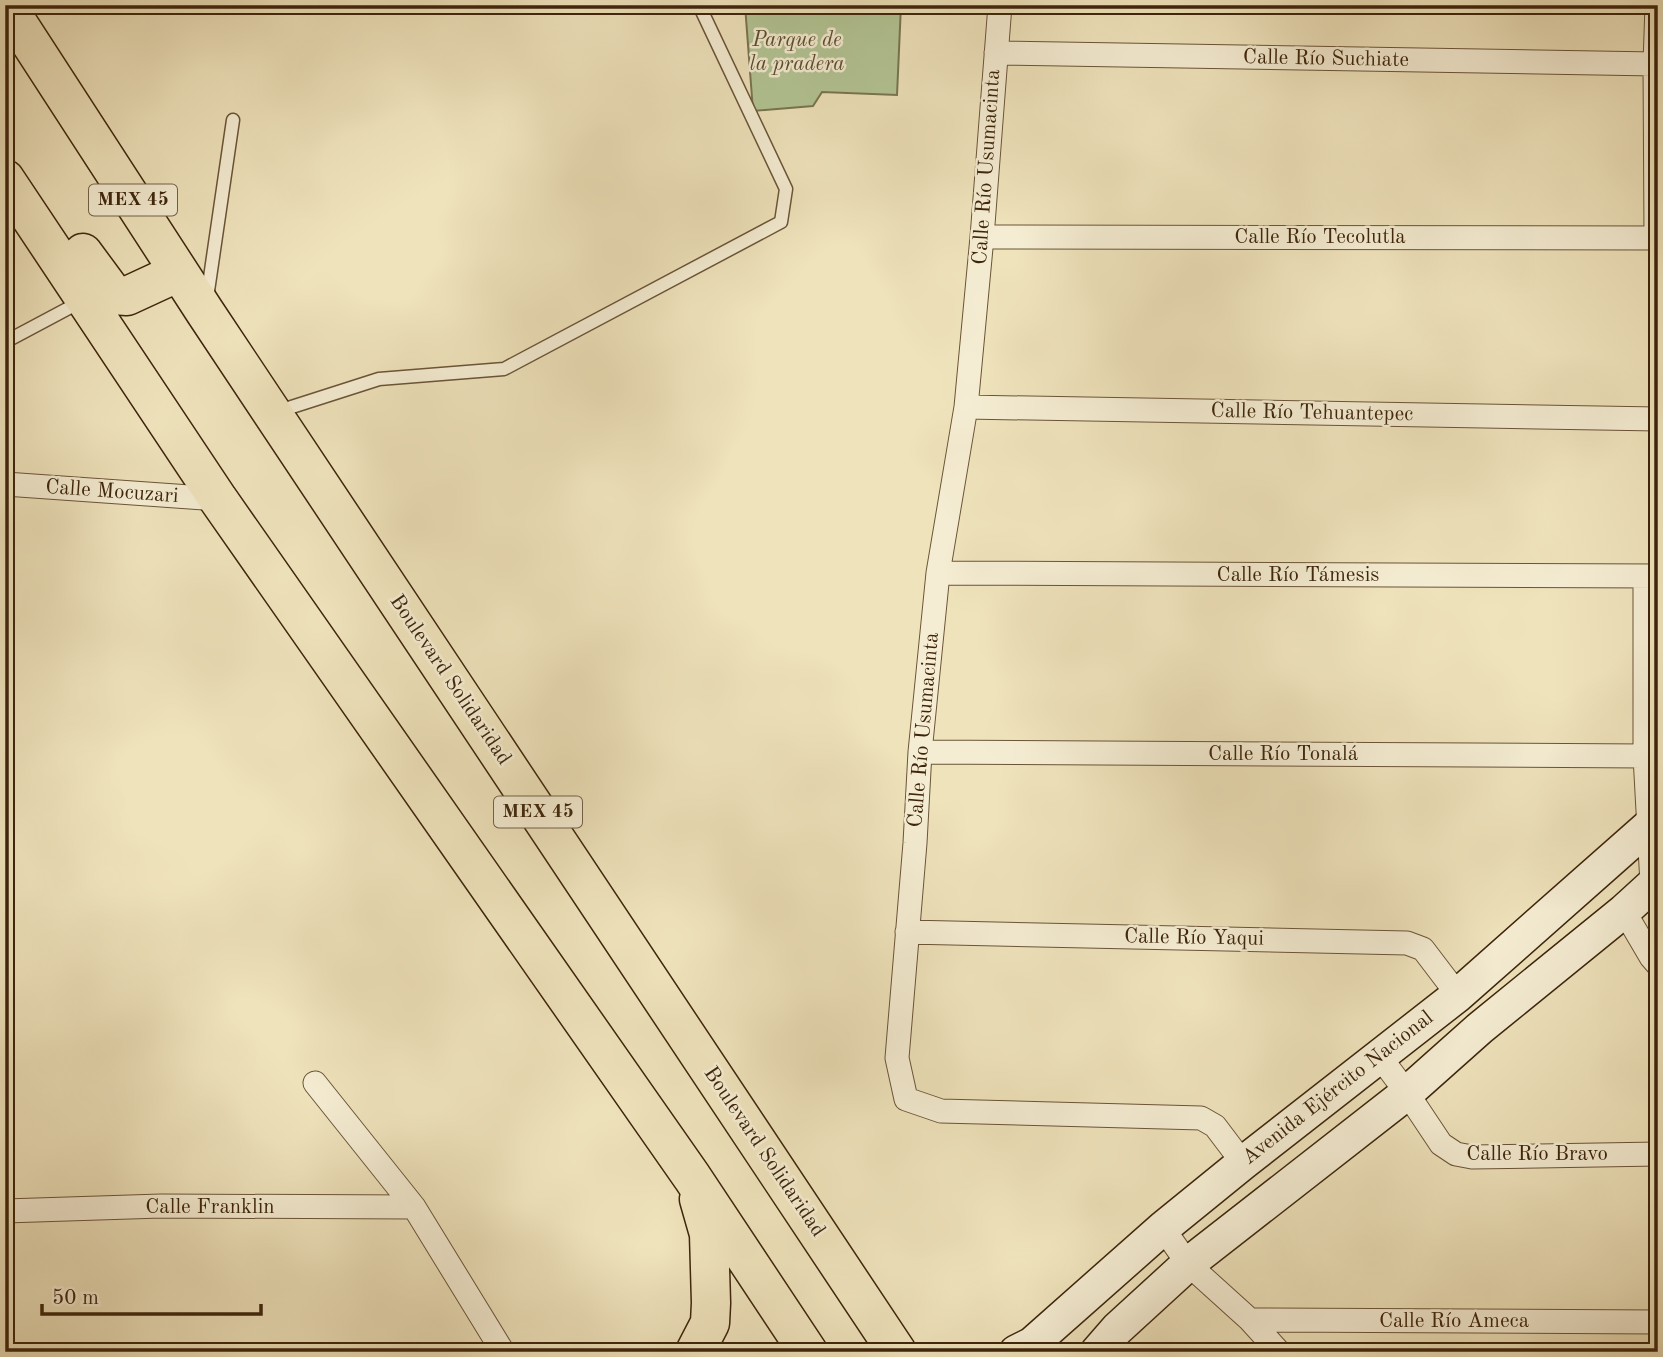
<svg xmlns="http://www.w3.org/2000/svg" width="1663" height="1357" font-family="'Old Standard TT',serif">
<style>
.green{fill:#b3c595;stroke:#787550;stroke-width:2}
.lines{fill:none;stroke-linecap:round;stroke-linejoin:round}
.lane-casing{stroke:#6a5437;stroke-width:15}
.street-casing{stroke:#6a5437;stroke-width:25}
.secondary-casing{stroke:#3d250b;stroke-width:36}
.highway-casing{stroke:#3d250b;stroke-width:41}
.lane{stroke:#f5edd3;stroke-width:12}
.street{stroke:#f5edd3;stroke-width:23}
.secondary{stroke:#f5edd3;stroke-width:33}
.highway{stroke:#efe3bc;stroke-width:38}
.labels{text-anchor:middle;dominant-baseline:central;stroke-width:5;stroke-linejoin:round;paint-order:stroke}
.shield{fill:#f5edd3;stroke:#746147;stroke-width:2}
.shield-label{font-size:19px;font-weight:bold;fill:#3d250b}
.park-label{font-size:21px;font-style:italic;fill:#5a4d2e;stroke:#f5edd3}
.street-label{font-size:21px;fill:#3d250b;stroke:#f5edd3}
</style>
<rect width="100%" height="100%" fill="#efe3bc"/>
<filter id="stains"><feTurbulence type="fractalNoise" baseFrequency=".00286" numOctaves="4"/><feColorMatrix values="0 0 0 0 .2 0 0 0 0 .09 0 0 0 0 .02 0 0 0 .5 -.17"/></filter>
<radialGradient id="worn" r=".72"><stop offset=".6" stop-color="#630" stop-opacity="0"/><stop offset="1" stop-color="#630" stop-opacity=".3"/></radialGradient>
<path class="green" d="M 745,5 L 901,5 L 897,95 L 822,92 L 813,106 L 753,111 Z"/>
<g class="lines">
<g class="lane-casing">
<path id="lane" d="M 207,298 L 233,120
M 5,342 L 82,301
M 276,412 L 379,379 L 504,369 L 781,222 L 786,189 L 699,5"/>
</g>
<g class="street-casing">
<path id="street" d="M 1000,5 L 982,237 L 966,407 L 938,573 L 920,752 L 915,843 L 897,1058 L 906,1099 L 941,1111 L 1201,1118 L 1215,1126 L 1243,1163
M 996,53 L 1655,64
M 982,237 L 1658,238
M 1656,238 L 1655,64 L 1657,5
M 966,407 L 1658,419
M 5,484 L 218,499
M 938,573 L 1658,576
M 1645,576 L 1645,756 L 1652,884
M 920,752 L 1645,756
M 1624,911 L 1651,957 L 1658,965
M 907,932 L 1407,943 L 1423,949 L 1458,995
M 1380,1057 L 1407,1093 L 1441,1144 L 1456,1154 L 1472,1157 L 1658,1154
M 315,1083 L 414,1207 L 503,1352
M 5,1211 L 161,1206 L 414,1207
M 1163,1228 L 1188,1264 L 1250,1320 L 1279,1352
M 1250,1320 L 1658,1322"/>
</g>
<g class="secondary-casing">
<path id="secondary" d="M 1016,1352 L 1032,1344 L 1163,1228 L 1243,1163 L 1458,995 L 1648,827 L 1658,821
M 1097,1352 L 1117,1329 L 1188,1264 L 1407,1093 L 1480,1028 L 1624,911 L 1658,880"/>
</g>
<g class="highway-casing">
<path id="highway" d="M 6,5 L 205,312 L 897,1352
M 5,179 L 218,499 L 692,1177 L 808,1352
M 83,253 L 114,295 L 127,296 L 179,272
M 695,1352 L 710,1323 L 711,1303 L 709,1234 L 699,1199"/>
</g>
<use href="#lane" class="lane"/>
<use href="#street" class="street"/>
<use href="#secondary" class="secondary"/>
<use href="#highway" class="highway"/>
</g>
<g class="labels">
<g class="shield">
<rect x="89" y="184.5" width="88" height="31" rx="5"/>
<rect x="494" y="796.5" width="88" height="31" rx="5"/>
</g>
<g class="shield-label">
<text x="133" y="200">MEX 45</text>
<text x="538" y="812">MEX 45</text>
</g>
<g class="park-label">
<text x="797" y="40">Parque de<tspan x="797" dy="24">la pradera</tspan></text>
</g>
<g class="street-label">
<text transform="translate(1326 59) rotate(1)">Calle Río Suchiate</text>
<text transform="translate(987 167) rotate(-86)">Calle Río Usumacinta</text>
<text x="1320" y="237">Calle Río Tecolutla</text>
<text transform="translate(1312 413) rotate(1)">Calle Río Tehuantepec</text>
<text transform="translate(112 492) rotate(4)">Calle Mocuzari</text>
<text x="1298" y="575">Calle Río Támesis</text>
<text transform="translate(450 680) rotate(56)">Boulevard Solidaridad</text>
<text transform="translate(924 730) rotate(-85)">Calle Río Usumacinta</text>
<text x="1283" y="754">Calle Río Tonalá</text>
<text transform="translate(1194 938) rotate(1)">Calle Río Yaqui</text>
<text transform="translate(1338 1088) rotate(-38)">Avenida Ejército Nacional</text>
<text transform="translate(764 1152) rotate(56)">Boulevard Solidaridad</text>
<text x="1537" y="1154">Calle Río Bravo</text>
<text x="210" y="1207">Calle Franklin</text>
<text x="1454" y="1321">Calle Río Ameca</text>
</g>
</g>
<rect width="1663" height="1357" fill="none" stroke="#efe3bc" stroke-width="28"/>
<rect x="7" y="7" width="1649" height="1343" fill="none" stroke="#3d250b" stroke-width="3.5"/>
<rect x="14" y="14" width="1635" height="1329" fill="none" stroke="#3d250b" stroke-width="2"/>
<path d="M42 1304v10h219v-10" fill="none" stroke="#3d250b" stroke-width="3.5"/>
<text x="52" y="1304" font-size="21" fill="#3d250b" stroke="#f5edd3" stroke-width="5" paint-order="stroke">50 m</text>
<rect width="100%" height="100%" filter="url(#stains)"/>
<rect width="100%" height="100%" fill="url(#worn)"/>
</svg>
